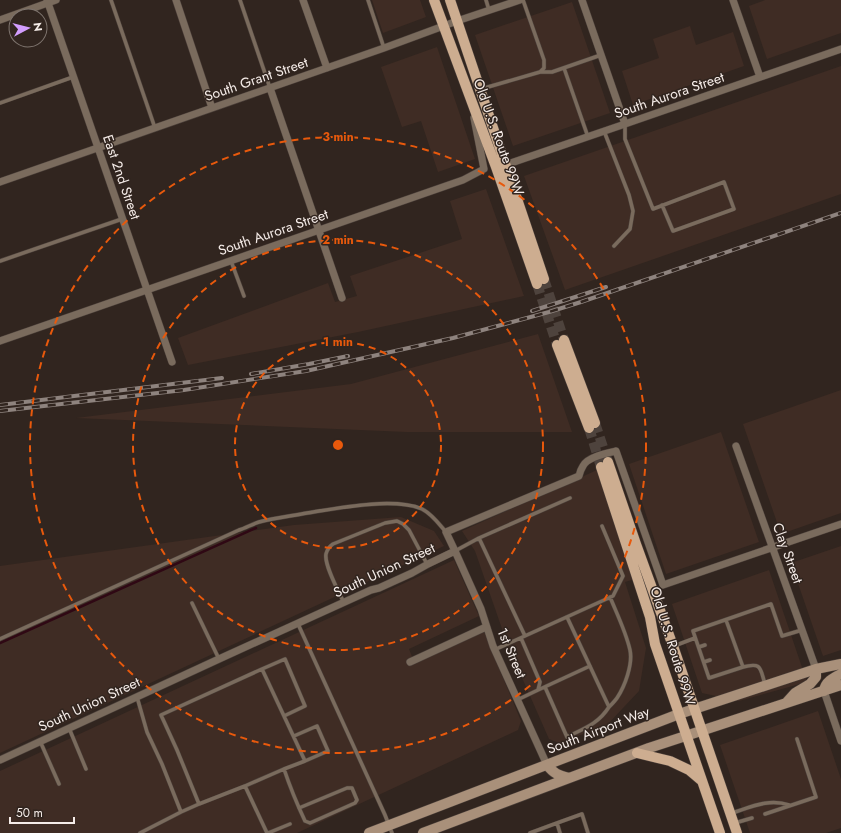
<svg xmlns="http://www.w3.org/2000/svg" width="841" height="833" font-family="Jost,sans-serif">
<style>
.built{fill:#3f2c24}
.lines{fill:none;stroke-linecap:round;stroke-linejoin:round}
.stream{stroke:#2f0814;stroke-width:2.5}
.primary-tunnel{stroke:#4e433d;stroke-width:10;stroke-dasharray:10 5;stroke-linecap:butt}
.service-casing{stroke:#4c413b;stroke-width:4.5}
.minor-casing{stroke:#4c413b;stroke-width:8}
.secondary-casing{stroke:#4c413b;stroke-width:11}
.primary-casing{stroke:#4c413b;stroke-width:11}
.service{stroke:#7a6b5d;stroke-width:3.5}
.minor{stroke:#7a6b5d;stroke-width:7}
.secondary{stroke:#a9907a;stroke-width:10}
.primary{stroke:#cdad90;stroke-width:10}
.rail-casing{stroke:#8e837e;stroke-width:4}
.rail{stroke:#31251f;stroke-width:2.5;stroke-dasharray:8;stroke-linecap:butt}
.ring{fill:none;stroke:#e8590c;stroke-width:2;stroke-dasharray:7 5}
.labels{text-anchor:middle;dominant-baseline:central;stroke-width:3;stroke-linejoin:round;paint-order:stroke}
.street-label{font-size:14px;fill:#f5ece8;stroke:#31251f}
.centre{fill:#e8590c;stroke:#31251f;stroke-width:2}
.ring-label{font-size:12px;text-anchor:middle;font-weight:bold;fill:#e8590c;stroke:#31251f;stroke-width:3;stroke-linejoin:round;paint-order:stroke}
</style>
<rect width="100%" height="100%" fill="#31251f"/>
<path class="built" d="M 372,0 L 420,0 L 426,17 L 383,33 Z
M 765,0 L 841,0 L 841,33 L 767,59 L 749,6 Z
M 572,2 L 610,113 L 513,146 L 475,35 Z
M 690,26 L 696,45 L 733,32 L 744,66 L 633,105 L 622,71 L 659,58 L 653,39 Z
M 437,47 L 475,159 L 438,172 L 421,121 L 402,127 L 381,67 Z
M 841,66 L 841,194 L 565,290 L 524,176 Z
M 486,189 L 524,296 L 358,332 L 188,365 L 178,338 L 328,283 L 335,302 L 357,296 L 350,276 L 462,239 L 450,201 Z
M 538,334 L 572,432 L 407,432 L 76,418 L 351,384 Z
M 841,390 L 841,513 L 781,534 L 743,424 Z
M 721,432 L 759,542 L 666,574 L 629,464 Z
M 597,470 L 635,579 L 625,582 L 646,648 L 639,691 L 607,725 L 559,743 L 549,739 L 508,646 L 475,551 L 462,531 Z
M 401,517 L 434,531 L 444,546 L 0,753 L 0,566 L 294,525 Z
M 841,546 L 841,650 L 823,656 L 791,563 Z
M 454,560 L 479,616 L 409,649 L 413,659 L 482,627 L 521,721 L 518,730 L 297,833 L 0,833 L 0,771 Z
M 769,570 L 807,682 L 739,701 L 702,693 L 672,604 Z
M 818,711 L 841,779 L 841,828 L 826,833 L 750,833 L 720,745 Z"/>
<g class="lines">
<path class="stream" d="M 0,643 L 256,528"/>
<path class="primary-tunnel" d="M 544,279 L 564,340
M 537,284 L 557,345
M 595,423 L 608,462
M 589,428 L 601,467"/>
<g class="service-casing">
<path id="service" d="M 111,0 L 155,128
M 240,0 L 270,88
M 368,0 L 384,48
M 486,0 L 489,10
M 564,68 L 588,137
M 540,72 L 552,72 L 601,55
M 481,89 L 540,72 L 544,68 L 544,60 L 523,0
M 0,103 L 73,77
M 625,124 L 625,139 L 653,209 L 724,182 L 734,209 L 673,231 L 662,205
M 604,131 L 629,195 L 633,211 L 630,229 L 614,246
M 0,261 L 122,219
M 231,261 L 244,296
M 479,538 L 570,498
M 455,551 L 479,538 L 525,636
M 192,603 L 219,659
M 344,603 C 339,592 324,565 326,554 C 327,550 330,546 333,544 L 385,523 L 397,521 L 403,524 L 409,530 L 427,564
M 567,617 L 609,707 C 612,704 615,701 617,698 C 625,686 633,664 630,650 C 626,632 617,614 610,597
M 726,620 L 743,667 L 709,678 L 693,631 L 771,604 L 782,636 L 802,630
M 298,624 L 385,815 L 392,833
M 0,639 L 239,530 C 246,528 252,524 259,522 C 275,518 291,516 307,513 C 338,508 394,497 422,509 C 432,514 439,524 446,532
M 674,646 L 695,638
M 699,647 L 705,645
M 494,650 L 613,596 L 623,576 L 602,526
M 704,662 L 710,660
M 743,667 C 762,662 760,668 765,684
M 262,669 L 285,659 L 305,706 L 284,716
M 545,687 L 567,737 C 585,728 598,724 609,707
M 538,690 L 590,666
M 137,697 L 147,732 L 162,764 L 181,812 L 140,833
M 517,700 L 538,690 L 540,682 L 521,638
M 69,728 L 86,769
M 294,736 L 317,726 L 328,751 L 305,761
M 40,741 L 59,784
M 284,769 C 290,787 297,804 305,821 L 310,823 L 355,803 L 357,800 L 352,788 L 347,788 L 299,808
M 199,804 L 177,750 L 161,715 L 262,669 L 305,761 L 284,769 L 245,786
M 181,812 L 199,804 L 245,786 L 267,833
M 732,813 C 751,807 769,798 789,805
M 765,814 L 816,797 L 797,739
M 735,823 L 752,818
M 268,833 L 290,824
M 530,833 L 557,823
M 560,833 L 557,823 L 582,814 L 588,833"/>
</g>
<g class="minor-casing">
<path id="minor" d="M 47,0 L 172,362
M 176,0 L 212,108
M 303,0 L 327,68
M 582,0 L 625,124
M 733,0 L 760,77
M 0,20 L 56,0
M 270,88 L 342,298
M 505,165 L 625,124 L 841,49
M 0,182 L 384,48 L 457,21 L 520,0
M 0,341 L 463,180 L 484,169 L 474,118
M 736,446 L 816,669
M 455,551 L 481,609 L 493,646 L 547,765
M 410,662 L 486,627
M 824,691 L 841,741
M 0,760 L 219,659 L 371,590 L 379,588 L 412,573 L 428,564 L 455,551 L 446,532 L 579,476 C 580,472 581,469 583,466 C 587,457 607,453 616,451 L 663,585 L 841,524"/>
</g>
<g class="secondary-casing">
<path id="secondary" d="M 824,691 C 825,682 833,678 841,674
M 786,703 L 795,693 L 810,684 L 816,677 L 816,669
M 547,765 C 554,774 558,775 569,778
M 369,833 L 679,714 L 816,669 L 841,664
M 423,833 L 649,748 L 841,685"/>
</g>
<g class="primary-casing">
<path id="primary" d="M 434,0 L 496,167 L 537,284
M 450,0 L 544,279
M 564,340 L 595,423
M 557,345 L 589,428
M 608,462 L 636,544 L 673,646 L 737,833
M 601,467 L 650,617 L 655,644 L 720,833
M 637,753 L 670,761 L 689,770 L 702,781"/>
</g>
<use href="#service" class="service"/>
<use href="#minor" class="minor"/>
<use href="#secondary" class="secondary"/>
<use href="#primary" class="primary"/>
<g class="rail-casing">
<path id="rail" d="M 532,311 L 606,287
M 251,374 L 309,364 L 348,356
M 0,405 L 222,378
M 0,411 L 184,390 L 306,371 L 453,338 L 549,312 L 581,302 L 841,213"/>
</g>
<use href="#rail" class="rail"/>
</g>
<g class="ring">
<circle cx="338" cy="445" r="103"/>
<circle cx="338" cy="445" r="205"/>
<circle cx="338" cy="445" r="308"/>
</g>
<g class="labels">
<g class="street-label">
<text transform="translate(256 79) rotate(-19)">South Grant Street</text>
<text transform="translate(669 95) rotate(-19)">South Aurora Street</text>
<text transform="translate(499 137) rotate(70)">Old U.S. Route 99W</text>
<text transform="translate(122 177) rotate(71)">East 2nd Street</text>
<text transform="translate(273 232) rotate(-19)">South Aurora Street</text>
<text transform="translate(788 553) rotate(70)">Clay Street</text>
<text transform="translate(384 570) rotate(-25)">South Union Street</text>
<text transform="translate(673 646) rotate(73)">Old U.S. Route 99W</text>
<text transform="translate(512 653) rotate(67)">1st Street</text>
<text transform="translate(89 704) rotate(-25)">South Union Street</text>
<text transform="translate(598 730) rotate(-21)">South Airport Way</text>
</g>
</g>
<circle cx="338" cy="445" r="6" class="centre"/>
<g class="ring-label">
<text x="338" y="141">3 min</text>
<text x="338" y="244">2 min</text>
<text x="338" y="346">1 min</text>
</g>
<g transform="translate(28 28) rotate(83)"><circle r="19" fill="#31251f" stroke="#7f756f"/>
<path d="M0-3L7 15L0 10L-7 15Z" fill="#d29dfd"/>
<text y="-6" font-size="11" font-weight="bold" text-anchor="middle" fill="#f5ece8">N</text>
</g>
<path d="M10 817v6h64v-6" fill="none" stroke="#f5ece8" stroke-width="2"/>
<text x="16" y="817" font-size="12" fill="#f5ece8" stroke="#31251f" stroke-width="3" paint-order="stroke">50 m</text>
</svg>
